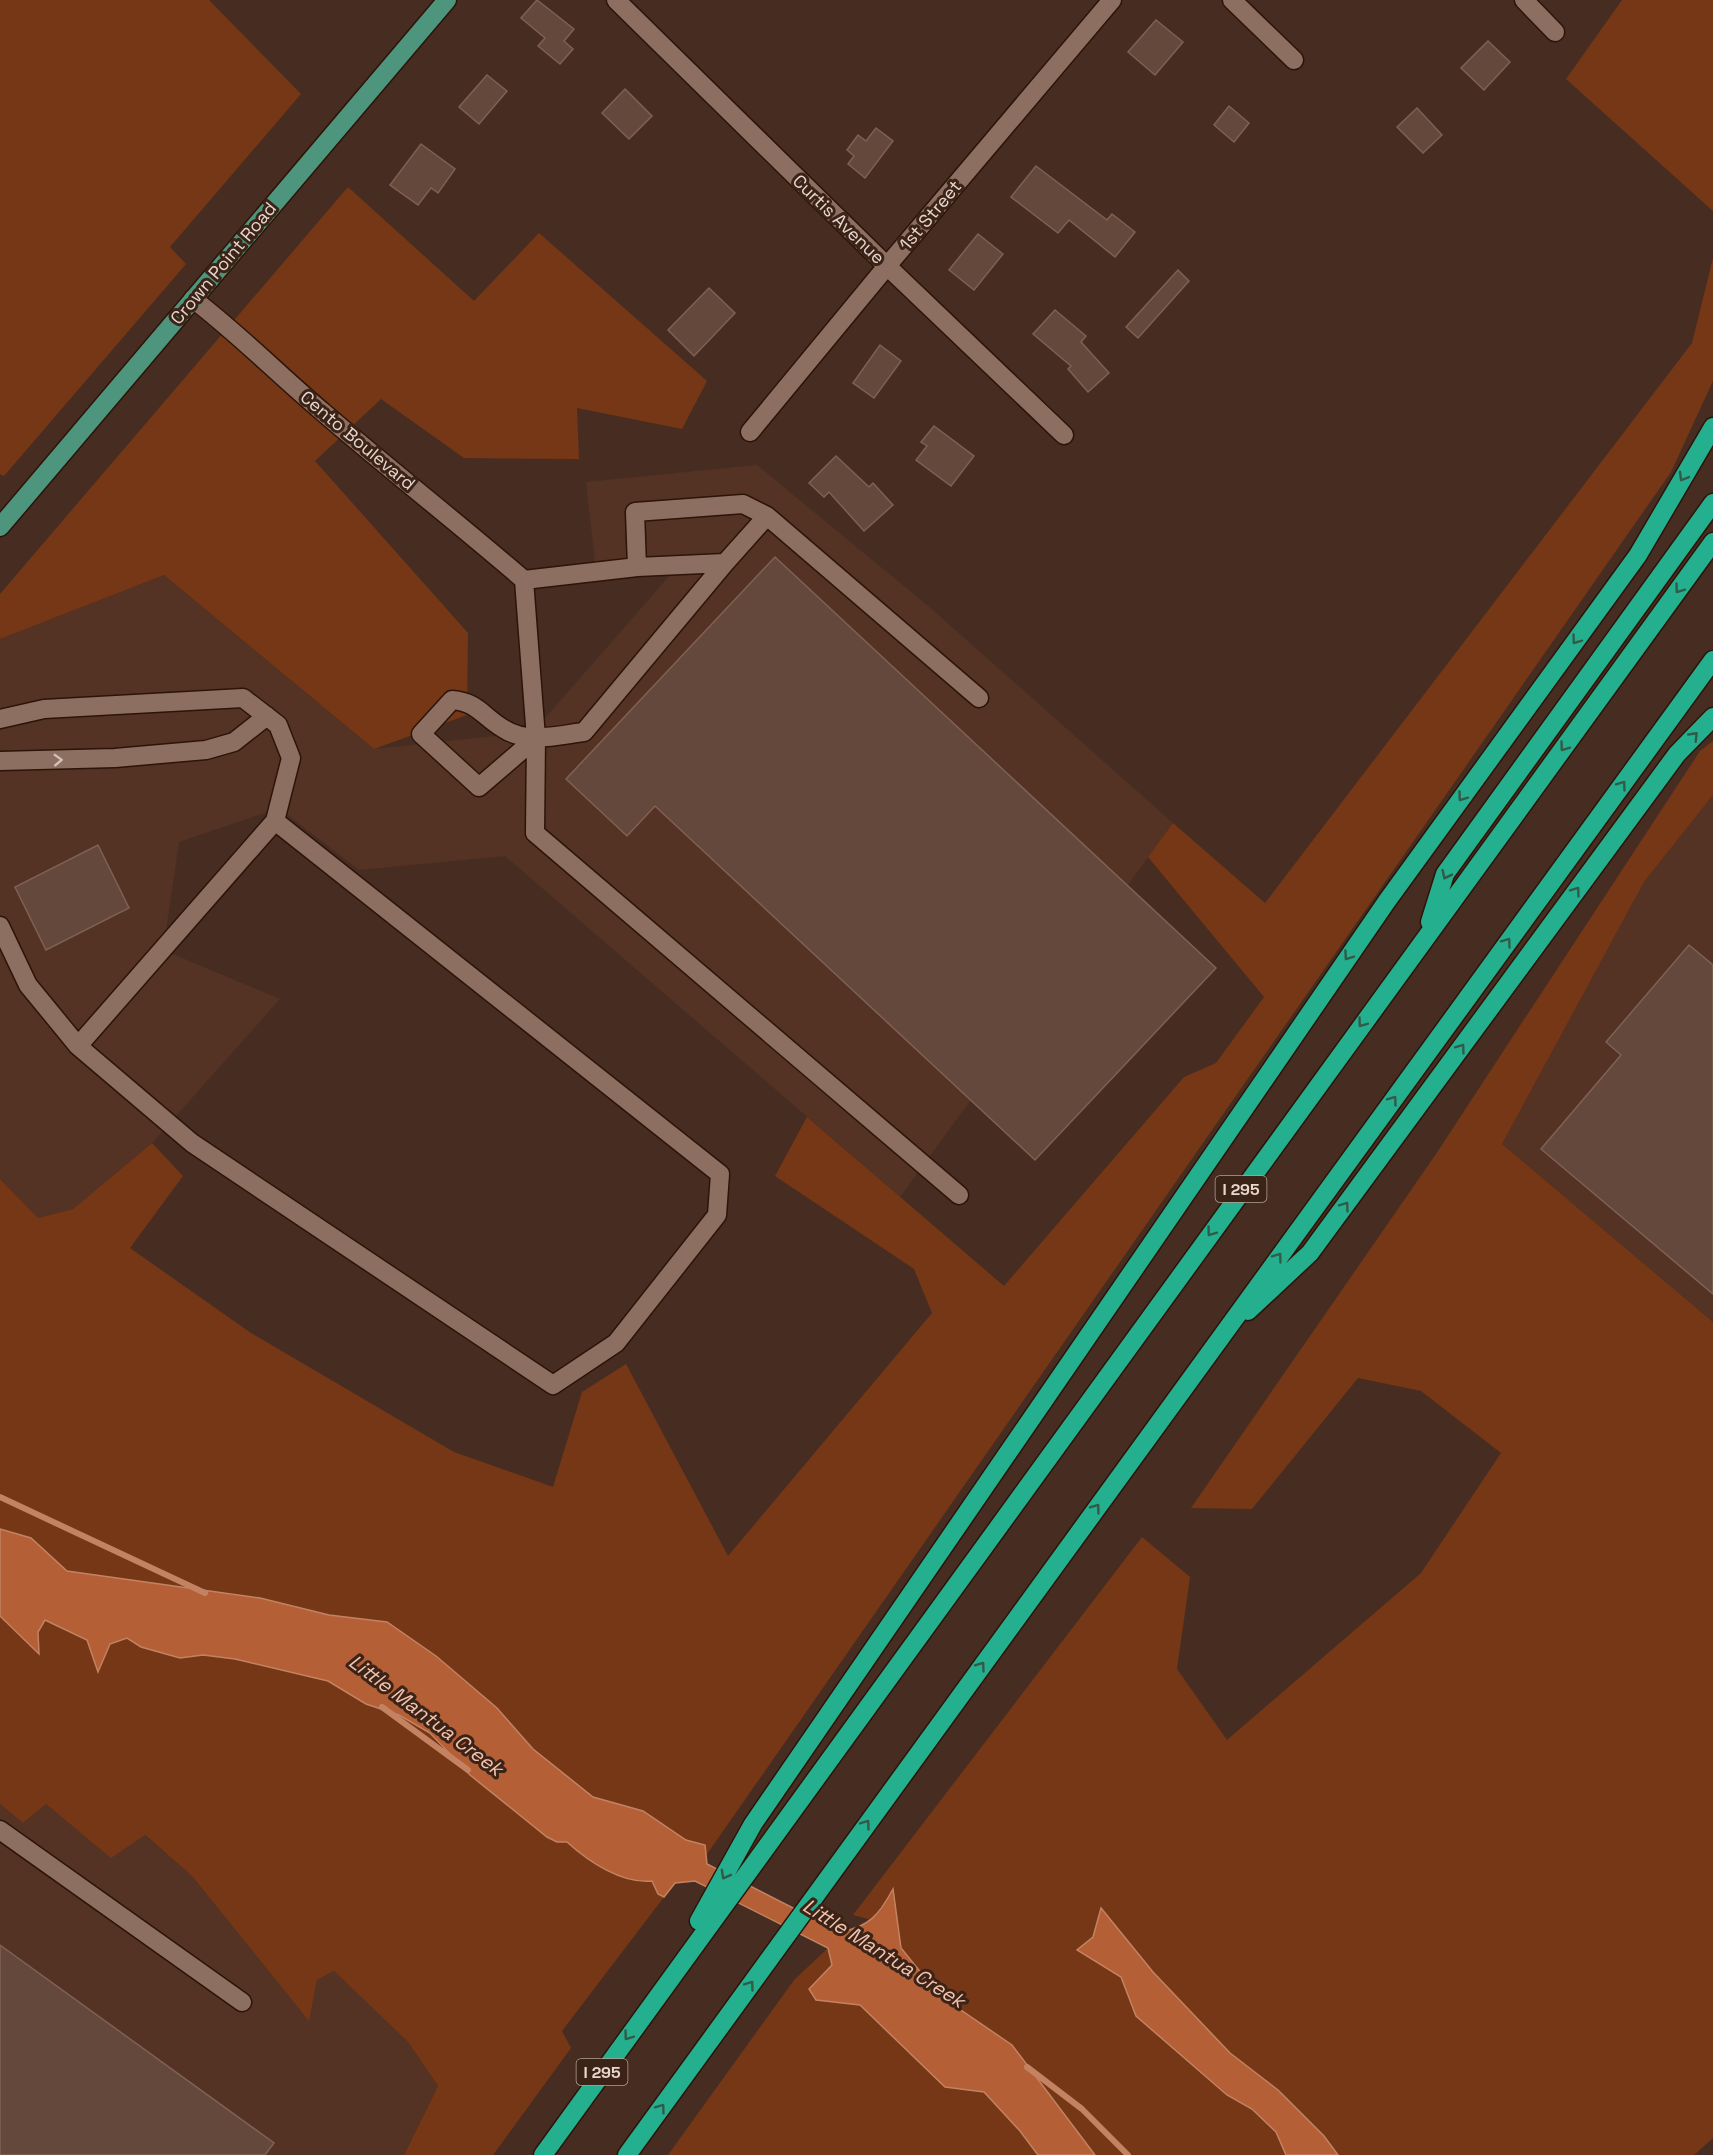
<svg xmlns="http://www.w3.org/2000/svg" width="1713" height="2155" font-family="'Space Grotesk',sans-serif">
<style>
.built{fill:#543324}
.green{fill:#753716}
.water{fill:#b45f35;stroke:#c38363;stroke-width:1.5}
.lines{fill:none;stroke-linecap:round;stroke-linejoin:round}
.stream{stroke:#c38363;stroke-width:6}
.building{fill:#64483b;stroke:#7f6154;stroke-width:1.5}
.minor-casing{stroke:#2c1409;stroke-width:21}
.major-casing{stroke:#2c1409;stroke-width:21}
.highway-casing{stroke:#2c1409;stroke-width:21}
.minor{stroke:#8d6f61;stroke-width:18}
.major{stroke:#4e957d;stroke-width:18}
.highway{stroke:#24af8f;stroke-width:18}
.oneway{stroke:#325b47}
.oneway2{stroke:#d5c1b8}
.labels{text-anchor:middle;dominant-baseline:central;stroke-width:6;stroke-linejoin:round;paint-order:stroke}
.shield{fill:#3c2317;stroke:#b4a097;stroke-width:1.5}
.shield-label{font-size:16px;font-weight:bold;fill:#e7d6ce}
.street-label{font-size:18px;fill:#e7d6ce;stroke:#3c2317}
.water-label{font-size:20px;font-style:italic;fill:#f2c3ae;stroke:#3c2317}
</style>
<rect width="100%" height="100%" fill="#472d21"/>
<path class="built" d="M 757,465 L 927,605 L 1173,823 L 900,1197 L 505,856 L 359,870 L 279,808 L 179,842 L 163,950 L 280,999 L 152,1143 L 73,1209 L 38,1218 L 0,1179 L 0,639 L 164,575 L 374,749 L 533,732 L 685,558 L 595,562 L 586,482 Z
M 1713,795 L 1713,1322 L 1502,1144 L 1644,882 Z
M 0,1804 L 23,1823 L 46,1804 L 111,1857 L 144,1835 L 192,1876 L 309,2020 L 317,1980 L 334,1971 L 408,2042 L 438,2086 L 404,2155 L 0,2155 Z"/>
<path class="green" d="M 0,0 L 209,0 L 301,94 L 170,247 L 186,264 L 4,476 L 0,474 Z
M 1622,0 L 1713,0 L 1713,211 L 1566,79 Z
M 348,187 L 474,301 L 539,233 L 707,381 L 682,429 L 577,408 L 579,459 L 464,458 L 381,399 L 315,461 L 468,633 L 467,715 L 374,749 L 164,575 L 0,639 L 0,594 Z
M 1713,258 L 1713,381 L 1671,472 L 705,1857 L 704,1845 L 686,1840 L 643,1811 L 593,1797 L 533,1749 L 497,1708 L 436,1656 L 387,1622 L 329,1615 L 260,1598 L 67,1571 L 31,1538 L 0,1529 L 0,1179 L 38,1218 L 73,1209 L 152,1143 L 183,1176 L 130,1248 L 251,1333 L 454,1452 L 553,1487 L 582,1392 L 626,1364 L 728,1556 L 932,1313 L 914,1269 L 775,1176 L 807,1117 L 1004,1286 L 1184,1077 L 1216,1063 L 1264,997 L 1148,857 L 1173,823 L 1265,903 L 1692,343 Z
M 1713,741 L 1713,795 L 1644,882 L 1502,1144 L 1713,1322 L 1713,2138 L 1694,2155 L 1338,2155 L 1324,2136 L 1278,2090 L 1230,2053 L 1153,1972 L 1101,1909 L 1093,1937 L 1078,1950 L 1121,1977 L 1136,2016 L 1227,2095 L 1252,2109 L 1276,2132 L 1286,2155 L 1095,2155 L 1012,2045 L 939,1995 L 900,1948 L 893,1890 L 872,1920 L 853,1915 L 1142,1537 L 1190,1577 L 1177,1669 L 1227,1740 L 1421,1573 L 1501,1453 L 1421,1391 L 1358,1378 L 1252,1509 L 1191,1508 L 1436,1154 L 1700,751 Z
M 0,1616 L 39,1653 L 38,1632 L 45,1620 L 87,1640 L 98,1671 L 110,1644 L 127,1638 L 141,1647 L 180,1658 L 203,1655 L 235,1659 L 328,1681 L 366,1704 L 399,1715 L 430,1733 L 470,1775 L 547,1837 L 557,1842 L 567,1842 C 589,1862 622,1884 652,1881 L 658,1893 L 664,1897 L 562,2031 L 571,2048 L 493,2155 L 404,2155 L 438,2086 L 408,2042 L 334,1971 L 317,1980 L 309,2021 L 192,1876 L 145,1835 L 111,1858 L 46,1804 L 23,1823 L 0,1804 Z
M 828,1948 L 832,1965 L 809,1989 L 816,2000 L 860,2005 L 945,2087 L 984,2092 L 1020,2131 L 1038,2155 L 668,2155 L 794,1980 Z"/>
<path class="water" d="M 0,1529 L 31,1538 L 67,1571 L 260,1598 L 329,1615 L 387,1622 L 436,1656 L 497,1708 L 533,1749 L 593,1797 L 643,1811 L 686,1840 L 705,1845 L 707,1864 L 840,1932 C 869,1927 879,1915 893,1889 L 901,1948 L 939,1995 L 1012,2045 L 1095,2155 L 1038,2155 L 1020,2131 L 984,2092 L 945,2087 L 860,2005 L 816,2000 L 809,1989 L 832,1965 L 828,1948 L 695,1881 L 675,1883 L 664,1897 L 658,1894 L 652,1881 C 622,1884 589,1862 567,1842 L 557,1842 L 547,1837 L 470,1775 L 430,1733 L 399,1715 L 366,1704 L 328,1681 L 235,1659 L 203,1655 L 180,1658 L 141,1647 L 127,1638 L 110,1644 L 98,1672 L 87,1640 L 45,1620 L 38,1632 L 39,1654 L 0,1616 Z
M 1101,1908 L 1153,1972 L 1230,2053 L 1278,2090 L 1324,2136 L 1338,2155 L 1286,2155 L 1276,2132 L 1252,2109 L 1227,2095 L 1136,2016 L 1121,1977 L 1077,1950 L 1093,1937 Z"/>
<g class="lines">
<path class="stream" d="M 0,1497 L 205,1593
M 382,1707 L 468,1770
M 1027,2067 L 1082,2109 L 1128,2155"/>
</g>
<path class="building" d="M 537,0 L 574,29 L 564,41 L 573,49 L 560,64 L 538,46 L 545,38 L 521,18 Z
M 1156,20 L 1183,42 L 1155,75 L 1128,52 Z
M 1488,41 L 1510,62 L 1484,90 L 1461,68 Z
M 487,75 L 507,91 L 479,124 L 459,107 Z
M 625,89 L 652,116 L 629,139 L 602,113 Z
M 1229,106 L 1249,123 L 1234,142 L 1214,125 Z
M 1417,108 L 1442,135 L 1423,153 L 1397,127 Z
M 876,128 L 893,141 L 865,178 L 848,164 L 854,156 L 847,150 L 858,135 L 866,141 Z
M 421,144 L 455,169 L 438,193 L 431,188 L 418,205 L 390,185 Z
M 1036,166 L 1107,220 L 1112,214 L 1135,232 L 1115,257 L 1069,220 L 1058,233 L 1011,197 Z
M 978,234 L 1003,254 L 974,290 L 949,270 Z
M 1178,270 L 1189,281 L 1138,338 L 1126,327 Z
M 709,288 L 735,313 L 694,356 L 668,330 Z
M 1055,310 L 1086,336 L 1081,342 L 1109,373 L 1088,392 L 1068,369 L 1071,366 L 1033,334 Z
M 880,345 L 901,361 L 874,398 L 853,383 Z
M 934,426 L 974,456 L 951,486 L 916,460 L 927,446 L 921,442 Z
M 836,456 L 869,487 L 873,483 L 893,505 L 864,531 L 829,492 L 824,497 L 809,483 Z
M 775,557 L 1216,968 L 1035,1160 L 655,806 L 627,836 L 566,779 Z
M 98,845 L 129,908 L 46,950 L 15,887 Z
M 1689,945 L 1713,965 L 1713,1294 L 1541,1149 L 1621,1055 L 1606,1042 Z
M 0,1945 L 274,2143 L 265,2155 L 0,2155 Z"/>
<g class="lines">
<g class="minor-casing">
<path id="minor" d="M 616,0 L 887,266 L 1064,435
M 1232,0 L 1294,60
M 1524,0 L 1555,32
M 193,299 C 239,334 280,376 324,413 C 390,470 458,523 524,580
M 750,432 L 887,266 L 1112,0
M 725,563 L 767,516 L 979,698
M 637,567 L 635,512 L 743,504 L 767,516
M 524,580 L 536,738 L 535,833 L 959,1195
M 524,580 L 637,567 L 725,563 L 584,732 C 559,735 527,744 504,729 C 483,717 478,702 452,700 L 421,734 L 479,787 L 536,738
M 0,719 L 44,709 L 243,698 L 278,725 L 291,758 L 275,821 L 78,1046 L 28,985 L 0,926
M 0,761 L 115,758 L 206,750 L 234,742 L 267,716
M 78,1046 L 192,1143 L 553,1385 L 616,1343 L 717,1215 L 720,1174 L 275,821
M 0,1830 L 242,2002"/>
</g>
<g class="major-casing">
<path id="major" d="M 0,527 L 447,0"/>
</g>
<g class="highway-casing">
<path id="highway" d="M 1430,922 L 1445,874 L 1713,503
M 1248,1311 L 1310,1253 L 1677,754 L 1713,717
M 699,1921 L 753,1824 L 1387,901 L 1638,555 L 1713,427
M 543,2155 L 1713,542
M 627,2155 L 1713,660"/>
</g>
<use href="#minor" class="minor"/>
<use href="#major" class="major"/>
<use href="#highway" class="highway"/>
</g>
<defs><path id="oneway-chevron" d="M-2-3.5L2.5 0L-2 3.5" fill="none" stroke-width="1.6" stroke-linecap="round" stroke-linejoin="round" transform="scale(1.5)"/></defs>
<g class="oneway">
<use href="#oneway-chevron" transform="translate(1683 477) rotate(120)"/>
<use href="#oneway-chevron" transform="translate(1679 589) rotate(126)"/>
<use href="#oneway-chevron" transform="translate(1576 640) rotate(126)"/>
<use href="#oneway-chevron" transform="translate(1694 736) rotate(-46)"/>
<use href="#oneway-chevron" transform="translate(1564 747) rotate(126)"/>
<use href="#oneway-chevron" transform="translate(1622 785) rotate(-54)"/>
<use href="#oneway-chevron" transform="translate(1462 797) rotate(126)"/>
<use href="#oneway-chevron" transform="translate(1446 875) rotate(116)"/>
<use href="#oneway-chevron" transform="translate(1576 891) rotate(-54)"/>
<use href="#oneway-chevron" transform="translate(1507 942) rotate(-54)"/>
<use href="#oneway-chevron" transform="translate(1348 956) rotate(125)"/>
<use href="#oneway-chevron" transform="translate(1362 1023) rotate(126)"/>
<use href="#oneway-chevron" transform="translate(1461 1048) rotate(-54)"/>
<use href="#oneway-chevron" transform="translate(1393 1100) rotate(-54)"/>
<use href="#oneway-chevron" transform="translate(1345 1206) rotate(-54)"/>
<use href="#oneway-chevron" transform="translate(1211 1232) rotate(126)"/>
<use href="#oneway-chevron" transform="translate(1278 1257) rotate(-54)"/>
<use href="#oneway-chevron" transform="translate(1096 1508) rotate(-54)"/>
<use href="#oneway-chevron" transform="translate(981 1666) rotate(-54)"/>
<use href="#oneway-chevron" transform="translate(866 1824) rotate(-54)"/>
<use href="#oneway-chevron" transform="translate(725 1875) rotate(119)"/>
<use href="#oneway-chevron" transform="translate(750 1985) rotate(-54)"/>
<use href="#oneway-chevron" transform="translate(628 2036) rotate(126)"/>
<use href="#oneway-chevron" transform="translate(661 2108) rotate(-54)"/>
</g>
<use class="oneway2" href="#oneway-chevron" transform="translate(58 760) rotate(-2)"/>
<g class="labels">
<g class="shield">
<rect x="1215.5" y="1176" width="51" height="26" rx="4.5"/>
<rect x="576.5" y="2059" width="51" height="26" rx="4.5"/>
</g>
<g class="shield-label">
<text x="1241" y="1189">I 295</text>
<text x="602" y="2072">I 295</text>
</g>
<g class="street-label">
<text transform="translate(930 215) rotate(-50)">1st Street</text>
<text transform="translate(839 219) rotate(44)">Curtis Avenue</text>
<text transform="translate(223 263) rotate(-50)">Crown Point Road</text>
<text transform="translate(358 440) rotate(40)">Cento Boulevard</text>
</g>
<g class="water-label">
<text transform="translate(426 1715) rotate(37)">Little Mantua Creek</text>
<text transform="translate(884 1953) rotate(32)">Little Mantua Creek</text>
</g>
</g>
</svg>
